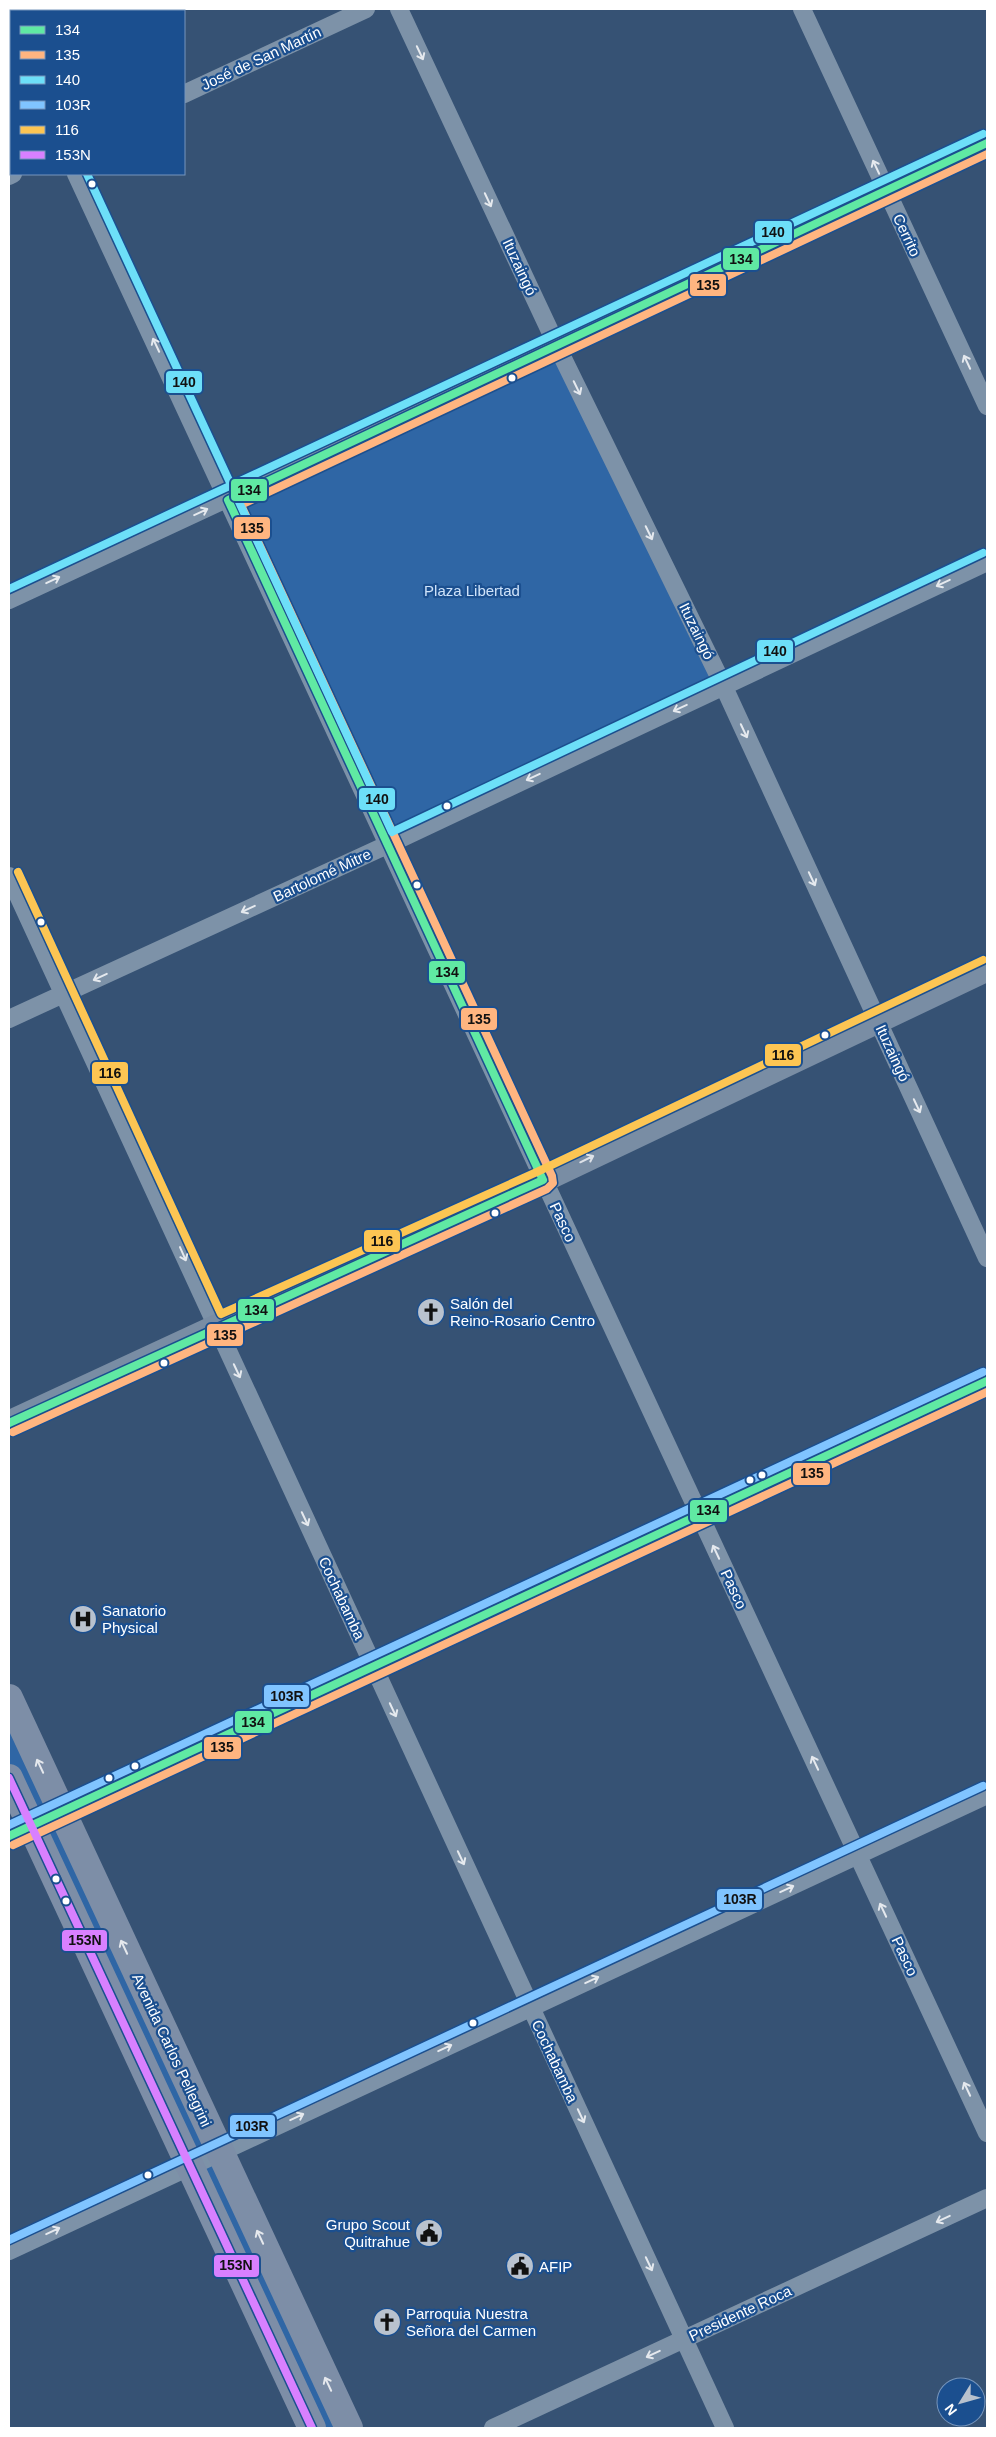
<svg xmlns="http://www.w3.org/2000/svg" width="996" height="2437" font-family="Helvetica,sans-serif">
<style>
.green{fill:#2f66a5}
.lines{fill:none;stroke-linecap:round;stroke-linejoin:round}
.street{stroke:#7d92a8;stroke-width:18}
.secondary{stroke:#798da4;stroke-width:25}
.primary{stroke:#7d8ea7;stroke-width:28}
.bus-1-casing{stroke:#1b4f8f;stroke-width:11}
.bus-2-casing{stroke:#1b4f8f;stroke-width:11}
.bus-3-casing{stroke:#1b4f8f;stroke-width:11}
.bus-4-casing{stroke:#1b4f8f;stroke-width:11}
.bus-5-casing{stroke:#1b4f8f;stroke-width:11}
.bus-6-casing{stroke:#1b4f8f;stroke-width:11}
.bus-1{stroke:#60e9a3;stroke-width:8}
.bus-2{stroke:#ffb580;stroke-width:8}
.bus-3{stroke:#6ddff8;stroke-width:8}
.bus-4{stroke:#80c4ff;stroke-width:8}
.bus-5{stroke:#fcc553;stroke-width:8}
.bus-6{stroke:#d880ff;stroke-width:8}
.oneway{stroke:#e5e9ee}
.oneway2{stroke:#dee2e8}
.oneway3{stroke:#e5e8ed}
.bus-dot{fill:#fff;stroke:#1b4f8f;stroke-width:2}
.labels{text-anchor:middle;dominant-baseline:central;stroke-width:4.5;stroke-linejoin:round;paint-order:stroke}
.street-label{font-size:15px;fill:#fff;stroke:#1b4f8f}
.park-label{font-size:15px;fill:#cfe3fa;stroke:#1b4f8f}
.poi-label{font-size:15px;fill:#fff;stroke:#1b4f8f;text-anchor:start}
.line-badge{stroke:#1b4f8f;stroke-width:2}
.pale-badge-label{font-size:14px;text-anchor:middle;font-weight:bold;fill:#111}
</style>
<rect width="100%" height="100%" fill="#365274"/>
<path class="green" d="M 556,344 L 724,687 L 387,845 L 228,500 Z
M 9,1698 L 349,2428 L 312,2428 L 9,1778 Z"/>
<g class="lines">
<path class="street" d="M 399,9 L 556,344 L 724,687 L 987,1258
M 802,9 L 987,406
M 9,29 L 11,35
M 184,94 L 366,9
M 76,174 L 987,2133
M 9,176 L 13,174
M 9,600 C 336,450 661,295 987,143
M 9,876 L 725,2428
M 9,1019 L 387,845 L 987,562
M 9,2251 L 987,1795
M 493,2428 L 987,2198"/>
<path class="secondary" d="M 9,1423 L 216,1327 L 543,1180 L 987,969
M 9,1836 L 987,1381"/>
<path class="primary" d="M 9,1698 L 349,2428
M 9,1778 L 312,2428"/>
<g class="bus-1-casing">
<path id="bus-1" d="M 9,1423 L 543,1180 L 228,500 L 987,143
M 9,1836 L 987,1381"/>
</g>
<g class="bus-2-casing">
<path id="bus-2" d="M 13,1432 L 547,1189 L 553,1183 L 552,1176 L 241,505 L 987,154
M 13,1845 L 987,1392"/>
</g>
<g class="bus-3-casing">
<path id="bus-3" d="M 87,174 L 392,832 L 983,553
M 9,589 L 983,134"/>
</g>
<g class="bus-4-casing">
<path id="bus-4" d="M 9,1825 L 983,1372
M 9,2240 L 983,1786"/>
</g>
<g class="bus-5-casing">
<path id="bus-5" d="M 18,872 L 221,1314 L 539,1171 L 983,960"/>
</g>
<g class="bus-6-casing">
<path id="bus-6" d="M 9,1778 L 312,2428"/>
</g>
<use href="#bus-1" class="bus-1"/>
<use href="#bus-2" class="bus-2"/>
<use href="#bus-3" class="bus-3"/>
<use href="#bus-4" class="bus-4"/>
<use href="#bus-5" class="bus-5"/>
<use href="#bus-6" class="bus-6"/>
</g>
<defs><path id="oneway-shaft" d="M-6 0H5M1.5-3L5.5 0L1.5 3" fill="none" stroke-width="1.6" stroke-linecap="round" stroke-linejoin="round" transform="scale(1.25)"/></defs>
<g class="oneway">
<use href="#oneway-shaft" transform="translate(420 53) rotate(65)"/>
<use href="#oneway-shaft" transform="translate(876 167) rotate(-115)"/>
<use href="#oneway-shaft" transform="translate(488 200) rotate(65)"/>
<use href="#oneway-shaft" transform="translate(156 345) rotate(-115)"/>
<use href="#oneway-shaft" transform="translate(967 362) rotate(-115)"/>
<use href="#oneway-shaft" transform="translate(577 388) rotate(64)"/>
<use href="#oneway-shaft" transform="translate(201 512) rotate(-25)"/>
<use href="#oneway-shaft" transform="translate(649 533) rotate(64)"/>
<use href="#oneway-shaft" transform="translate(53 580) rotate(-25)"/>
<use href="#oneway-shaft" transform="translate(943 583) rotate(155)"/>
<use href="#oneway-shaft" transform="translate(680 708) rotate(155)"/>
<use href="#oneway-shaft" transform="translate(744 731) rotate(65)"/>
<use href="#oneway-shaft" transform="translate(533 777) rotate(155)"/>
<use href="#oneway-shaft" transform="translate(812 879) rotate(65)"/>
<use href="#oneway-shaft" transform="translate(248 909) rotate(155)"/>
<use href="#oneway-shaft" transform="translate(100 977) rotate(155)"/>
<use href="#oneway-shaft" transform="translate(917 1106) rotate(65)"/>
<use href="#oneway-shaft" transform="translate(183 1254) rotate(66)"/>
<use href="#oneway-shaft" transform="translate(237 1371) rotate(65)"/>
<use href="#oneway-shaft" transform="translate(305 1519) rotate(65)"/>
<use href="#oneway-shaft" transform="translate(716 1552) rotate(-115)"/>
<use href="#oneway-shaft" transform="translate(393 1710) rotate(65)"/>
<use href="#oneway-shaft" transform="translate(815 1763) rotate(-115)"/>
<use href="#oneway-shaft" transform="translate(461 1858) rotate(65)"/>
<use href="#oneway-shaft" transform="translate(787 1889) rotate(-25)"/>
<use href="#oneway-shaft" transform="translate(883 1910) rotate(-115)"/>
<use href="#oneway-shaft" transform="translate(592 1980) rotate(-25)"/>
<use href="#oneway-shaft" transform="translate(445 2048) rotate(-25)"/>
<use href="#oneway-shaft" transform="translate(967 2089) rotate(-115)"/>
<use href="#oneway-shaft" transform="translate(581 2116) rotate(65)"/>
<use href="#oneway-shaft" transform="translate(297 2117) rotate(-25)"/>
<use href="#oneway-shaft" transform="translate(943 2219) rotate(155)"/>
<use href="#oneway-shaft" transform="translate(53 2231) rotate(-25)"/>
<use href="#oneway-shaft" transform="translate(649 2264) rotate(65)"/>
<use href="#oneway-shaft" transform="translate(653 2354) rotate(155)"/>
</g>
<use class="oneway2" href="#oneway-shaft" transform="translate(587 1159) rotate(-26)"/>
<g class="oneway3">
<use href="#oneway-shaft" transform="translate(40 1766) rotate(-115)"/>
<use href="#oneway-shaft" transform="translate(124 1947) rotate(-115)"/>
<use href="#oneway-shaft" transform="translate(260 2237) rotate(-115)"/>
<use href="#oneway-shaft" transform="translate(328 2384) rotate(-115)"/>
</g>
<defs>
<g id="church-disc" transform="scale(1.4375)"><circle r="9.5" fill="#b9c2ce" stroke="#1b4f8f"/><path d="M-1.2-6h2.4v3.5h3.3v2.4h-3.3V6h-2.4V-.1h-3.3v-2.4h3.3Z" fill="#111"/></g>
<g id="hospital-disc" transform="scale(1.4375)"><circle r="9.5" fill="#b9c2ce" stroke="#1b4f8f"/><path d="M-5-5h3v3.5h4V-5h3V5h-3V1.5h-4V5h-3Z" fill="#111"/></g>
<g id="civic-disc" transform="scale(1.4375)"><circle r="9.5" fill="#b9c2ce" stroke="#1b4f8f"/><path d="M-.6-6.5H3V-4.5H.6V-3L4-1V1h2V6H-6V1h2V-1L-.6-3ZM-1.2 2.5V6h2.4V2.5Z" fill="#111"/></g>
</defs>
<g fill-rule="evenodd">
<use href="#church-disc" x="431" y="1312"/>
<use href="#hospital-disc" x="83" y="1619"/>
<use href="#civic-disc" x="429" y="2233"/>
<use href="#civic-disc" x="520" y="2266"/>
<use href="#church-disc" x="387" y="2322"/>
</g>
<g class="bus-dot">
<circle cx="92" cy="184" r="4.5"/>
<circle cx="512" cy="378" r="4.5"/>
<circle cx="447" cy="806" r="4.5"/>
<circle cx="417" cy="885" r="4.5"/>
<circle cx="41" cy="922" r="4.5"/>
<circle cx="825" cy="1035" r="4.5"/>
<circle cx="495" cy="1213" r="4.5"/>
<circle cx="164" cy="1363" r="4.5"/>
<circle cx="762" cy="1475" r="4.5"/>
<circle cx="750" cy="1480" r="4.5"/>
<circle cx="135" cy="1766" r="4.5"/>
<circle cx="109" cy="1778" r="4.5"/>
<circle cx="56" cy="1879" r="4.5"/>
<circle cx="66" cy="1901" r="4.5"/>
<circle cx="473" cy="2023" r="4.5"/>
<circle cx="148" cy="2175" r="4.5"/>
</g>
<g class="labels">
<g class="street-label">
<text transform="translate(261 58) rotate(-25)">José de San Martín</text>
<text transform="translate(907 235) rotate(65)">Cerrito</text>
<text transform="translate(520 267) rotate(65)">Ituzaingó</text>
<text transform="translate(697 631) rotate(64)">Ituzaingó</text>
<text transform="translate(322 875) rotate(-25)">Bartolomé Mitre</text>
<text transform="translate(893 1053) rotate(65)">Ituzaingó</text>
<text transform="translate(563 1222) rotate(65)">Pasco</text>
<text transform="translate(734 1589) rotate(65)">Pasco</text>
<text transform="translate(342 1598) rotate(65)">Cochabamba</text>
<text transform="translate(905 1956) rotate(65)">Pasco</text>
<text transform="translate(172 2050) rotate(65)">Avenida Carlos Pellegrini</text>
<text transform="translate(555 2061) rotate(65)">Cochabamba</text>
<text transform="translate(740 2313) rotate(-25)">Presidente Roca</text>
</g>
<g class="park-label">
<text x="472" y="590">Plaza Libertad</text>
</g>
<g class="poi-label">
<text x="450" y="1303">Salón del<tspan x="450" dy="17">Reino-Rosario Centro</tspan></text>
<text x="102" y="1610">Sanatorio<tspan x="102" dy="17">Physical</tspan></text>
<text x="410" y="2224" text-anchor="end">Grupo Scout<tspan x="410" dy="17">Quitrahue</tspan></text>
<text x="539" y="2266">AFIP</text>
<text x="406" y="2313">Parroquia Nuestra<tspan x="406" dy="17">Señora del Carmen</tspan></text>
</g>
</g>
<g class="line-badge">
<rect x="754" y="220" width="39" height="24" rx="5" fill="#6ddff8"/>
<rect x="722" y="247" width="38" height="24" rx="5" fill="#60e9a3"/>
<rect x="689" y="273" width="38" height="24" rx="5" fill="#ffb580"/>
<rect x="165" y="370" width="38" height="24" rx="5" fill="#6ddff8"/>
<rect x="230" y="478" width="38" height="24" rx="5" fill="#60e9a3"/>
<rect x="233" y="516" width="38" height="24" rx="5" fill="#ffb580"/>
<rect x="756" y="639" width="38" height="24" rx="5" fill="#6ddff8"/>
<rect x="358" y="787" width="38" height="24" rx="5" fill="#6ddff8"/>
<rect x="428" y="960" width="38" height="24" rx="5" fill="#60e9a3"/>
<rect x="460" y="1007" width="38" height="24" rx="5" fill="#ffb580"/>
<rect x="764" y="1043" width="38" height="24" rx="5" fill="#fcc553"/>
<rect x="91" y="1061" width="38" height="24" rx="5" fill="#fcc553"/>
<rect x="363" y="1229" width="38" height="24" rx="5" fill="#fcc553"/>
<rect x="237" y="1298" width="38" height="24" rx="5" fill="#60e9a3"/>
<rect x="206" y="1323" width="38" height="24" rx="5" fill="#ffb580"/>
<rect x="792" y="1462" width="39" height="24" rx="5" fill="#ffb580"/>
<rect x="689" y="1499" width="39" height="24" rx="5" fill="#60e9a3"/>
<rect x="263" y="1684" width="47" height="24" rx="5" fill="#80c4ff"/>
<rect x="234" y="1710" width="39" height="24" rx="5" fill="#60e9a3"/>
<rect x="203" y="1736" width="39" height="24" rx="5" fill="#ffb580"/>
<rect x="716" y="1888" width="47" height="23" rx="5" fill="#80c4ff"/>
<rect x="61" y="1929" width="47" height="23" rx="5" fill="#d880ff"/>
<rect x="229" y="2114" width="47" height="24" rx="5" fill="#80c4ff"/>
<rect x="213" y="2254" width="47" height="24" rx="5" fill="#d880ff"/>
</g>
<g class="pale-badge-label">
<text x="773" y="237">140</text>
<text x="741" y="264">134</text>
<text x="708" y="290">135</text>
<text x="184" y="387">140</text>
<text x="249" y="495">134</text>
<text x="252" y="533">135</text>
<text x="775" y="656">140</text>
<text x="377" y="804">140</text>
<text x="447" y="977">134</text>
<text x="479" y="1024">135</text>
<text x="783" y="1060">116</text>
<text x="110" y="1078">116</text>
<text x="382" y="1246">116</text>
<text x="256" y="1315">134</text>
<text x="225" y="1340">135</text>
<text x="812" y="1478">135</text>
<text x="708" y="1515">134</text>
<text x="287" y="1701">103R</text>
<text x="253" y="1727">134</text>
<text x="222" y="1752">135</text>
<text x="740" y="1904">103R</text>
<text x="85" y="1945">153N</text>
<text x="252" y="2131">103R</text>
<text x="236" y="2270">153N</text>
</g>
<rect width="996" height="2437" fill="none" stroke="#ffffff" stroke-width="20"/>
<rect x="10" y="10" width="175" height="165" fill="#1b4f8f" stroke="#7695bc"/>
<rect x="20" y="26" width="25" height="8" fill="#60e9a3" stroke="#7695bc"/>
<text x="55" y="35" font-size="15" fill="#ffffff">134</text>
<rect x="20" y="51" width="25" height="8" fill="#ffb580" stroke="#7695bc"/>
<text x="55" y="60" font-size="15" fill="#ffffff">135</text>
<rect x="20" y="76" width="25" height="8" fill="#6ddff8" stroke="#7695bc"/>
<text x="55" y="85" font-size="15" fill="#ffffff">140</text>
<rect x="20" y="101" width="25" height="8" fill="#80c4ff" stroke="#7695bc"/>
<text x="55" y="110" font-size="15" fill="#ffffff">103R</text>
<rect x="20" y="126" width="25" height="8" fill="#fcc553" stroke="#7695bc"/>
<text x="55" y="135" font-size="15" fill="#ffffff">116</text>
<rect x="20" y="151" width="25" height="8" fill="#d880ff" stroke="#7695bc"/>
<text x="55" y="160" font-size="15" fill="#ffffff">153N</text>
<g transform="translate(961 2402) rotate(233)"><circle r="24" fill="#1b4f8f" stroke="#7695bc"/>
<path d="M0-4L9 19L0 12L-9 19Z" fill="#b9c2ce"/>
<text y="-8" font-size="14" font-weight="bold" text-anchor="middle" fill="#ffffff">N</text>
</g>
</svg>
